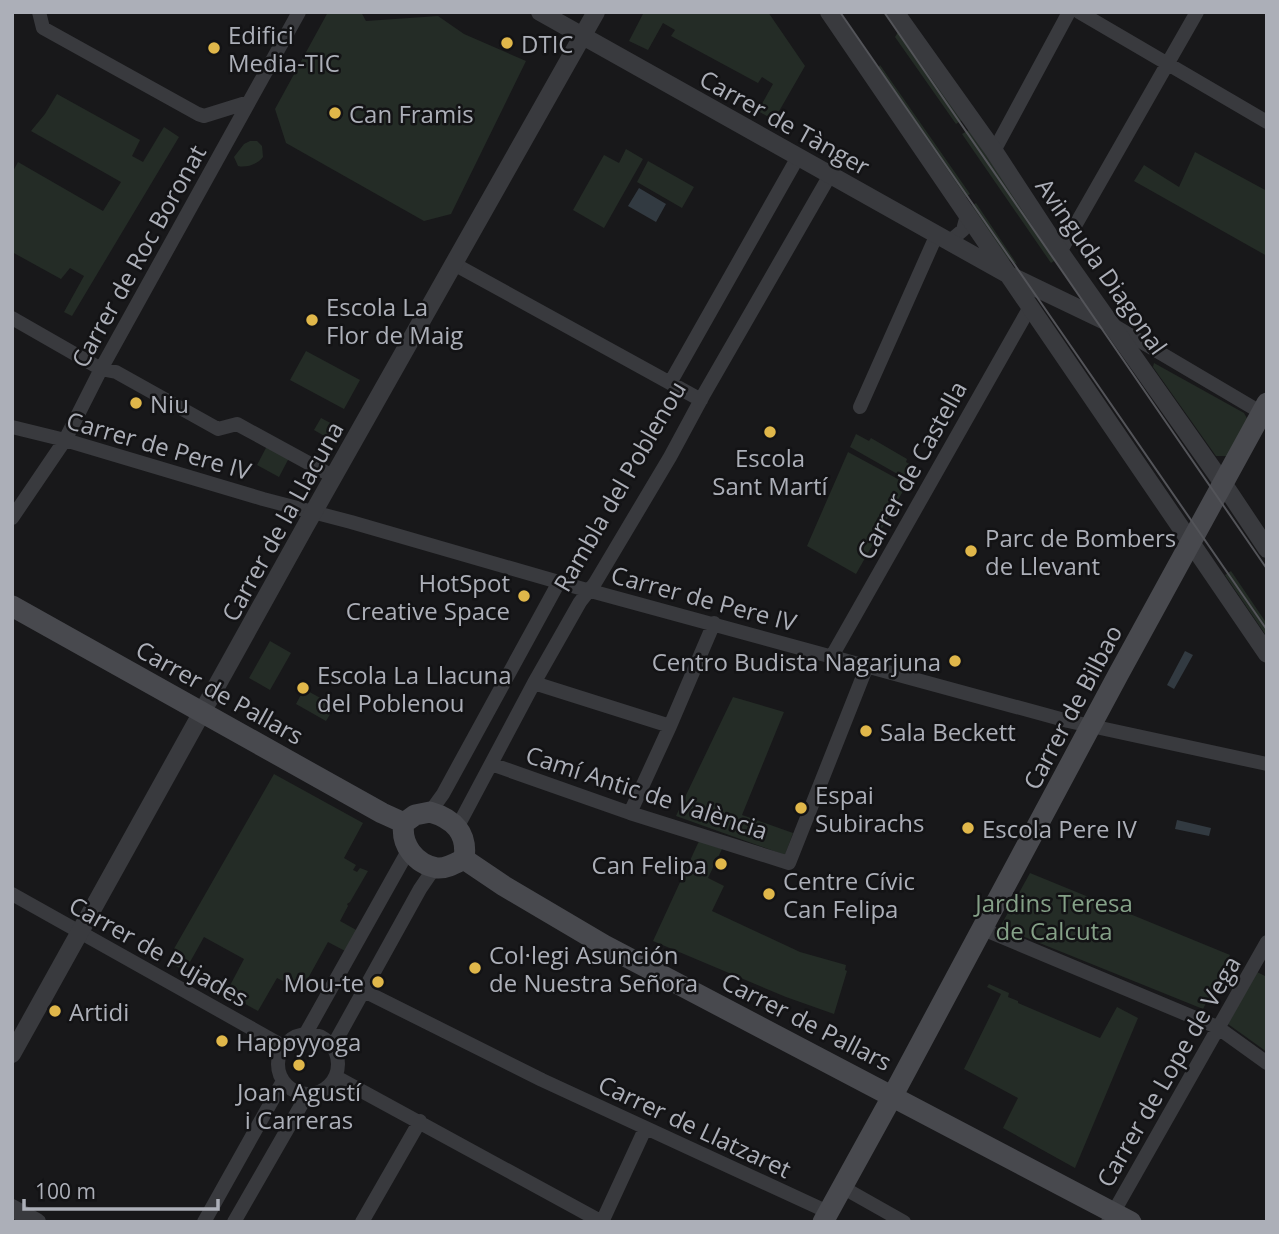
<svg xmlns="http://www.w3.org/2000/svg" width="1279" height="1234" font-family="'Open Sans',sans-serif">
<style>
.green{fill:#242c26}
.water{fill:#323a41}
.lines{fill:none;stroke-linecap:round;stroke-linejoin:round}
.minor{stroke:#393a3e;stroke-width:14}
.tertiary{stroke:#393a3e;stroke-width:18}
.secondary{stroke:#48494e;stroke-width:21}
.tram{stroke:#535459;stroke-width:2}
.poi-dot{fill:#e0b74a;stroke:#131315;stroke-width:2.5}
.labels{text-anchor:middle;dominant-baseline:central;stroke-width:5;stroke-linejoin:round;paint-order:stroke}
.poi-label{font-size:24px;fill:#acafb8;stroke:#131315;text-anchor:start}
.street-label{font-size:24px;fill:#acafb8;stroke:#131315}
.park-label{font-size:24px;fill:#85a188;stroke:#131315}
</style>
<rect width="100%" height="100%" fill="#18181a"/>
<path class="green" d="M 328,12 L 361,12 L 366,21 L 438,16 L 464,34 L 526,61 L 451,214 L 424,221 L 286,143 L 275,109 Z
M 644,12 L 768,12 L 805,66 L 774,120 L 758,111 L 773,84 L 762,77 L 758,83 L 671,36 L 675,30 L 663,23 L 648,50 L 629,41 Z
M 900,29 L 962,120 L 956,124 L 895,37 Z
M 880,65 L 970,194 L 964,198 L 876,71 Z
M 57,94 L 140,140 L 132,156 L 143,162 L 164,127 L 179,137 L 72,316 L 64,312 L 84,276 L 70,268 L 61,279 L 12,252 L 12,173 L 18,162 L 103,211 L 121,182 L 31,131 L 45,114 Z
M 969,130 L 1057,259 L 1051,263 L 962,134 Z
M 250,141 L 257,141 L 262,146 L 263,157 C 258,164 246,168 238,166 L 234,157 L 244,144 Z
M 626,149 L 643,159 L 604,228 L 573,210 L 604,155 L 619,163 Z
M 1195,152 L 1267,191 L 1267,256 L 1134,181 L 1144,165 L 1179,187 Z
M 648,161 L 694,187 L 682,208 L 637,182 Z
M 976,203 L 1017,264 L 1004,257 L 970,207 Z
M 306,351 L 360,380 L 344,409 L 290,380 Z
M 1154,363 L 1244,413 L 1248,420 L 1227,456 L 1216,456 L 1153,367 Z
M 321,418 L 340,428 L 333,441 L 314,430 Z
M 856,434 L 869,441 L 871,438 L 907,459 L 906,462 L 916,468 L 908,480 L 850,447 Z
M 267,446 L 289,458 L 279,477 L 257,465 Z
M 848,452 L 907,484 L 856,574 L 807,546 Z
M 1231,571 L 1267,624 L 1267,637 L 1225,575 Z
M 270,641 L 291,653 L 270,690 L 249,678 Z
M 304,689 L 335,706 L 326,721 L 296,704 Z
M 733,697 L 784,712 L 742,815 L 793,833 L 785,855 L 676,816 Z
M 274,774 L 363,823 L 344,858 L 356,865 L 353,870 L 357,872 L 360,868 L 368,871 L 350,902 L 347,904 L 348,906 L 340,921 L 358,931 L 347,952 L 328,942 L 301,991 L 294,987 L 297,983 L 292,980 L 289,984 L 277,978 L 258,1011 L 226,993 L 244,959 L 204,937 L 185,971 L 167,961 Z
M 699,841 L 722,849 L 708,878 L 724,886 L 712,911 L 800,952 L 846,965 L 845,970 L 847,971 L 834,1014 L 786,997 L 653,941 Z
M 1030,873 L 1230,955 L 1203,1009 L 1000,927 Z
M 1257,972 L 1267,977 L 1267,1052 L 1228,1024 Z
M 989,984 L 1009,993 L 1008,997 L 1018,1001 L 1018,1003 L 1100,1038 L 1117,1007 L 1138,1018 L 1075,1168 L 1003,1128 L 1018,1098 L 964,1069 L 1001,994 L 987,987 Z"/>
<path class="water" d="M 639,188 L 666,204 L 656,222 L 628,206 Z
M 1185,651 L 1193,655 L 1174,689 L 1167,685 Z
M 1177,820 L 1211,828 L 1209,836 L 1175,829 Z"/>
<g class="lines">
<path class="minor" d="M 39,12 L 43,28 L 198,114 L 204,116 L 249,102
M 1079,12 L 1267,122
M 994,151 L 1069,12
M 950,241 L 963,230 L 967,215
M 1060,252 L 1197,12
M 454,264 L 701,400
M 12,318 L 101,369 L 116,372 L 218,429 L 237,424 L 334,477
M 1113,325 L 1267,416
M 670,383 L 798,157
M 860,407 L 937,234
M 12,427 L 65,440 L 263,499 L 351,522 L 576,587 L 1068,721 L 1267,764
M 12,518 L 65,440 L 101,369 L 299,12
M 832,656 L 1030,307
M 534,683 L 670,726
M 491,764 L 630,813 L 789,863 L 867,666
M 430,812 L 443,794 L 559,582
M 630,813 L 670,726 L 714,623
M 458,826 L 534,683 L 580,602 L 595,583 L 670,457 L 704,394 L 830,175
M 12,894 L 283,1046
M 983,929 L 1217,1027 L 1267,1063
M 364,991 L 542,1080 L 828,1212
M 306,1033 L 408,851
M278 1064a30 30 0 1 1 60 0a30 30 0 1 1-60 0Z
M 333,1046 L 420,889 L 435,867
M 336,1077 L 602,1222
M 842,1187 L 904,1222
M 204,1222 L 283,1081
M 234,1222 L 307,1095
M 362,1222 L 420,1121
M 602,1222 L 645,1129
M 1108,1222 L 1267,942"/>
<path class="tertiary" d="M 540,12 L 1007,274 L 1105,321
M 829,12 L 1267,654
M 895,12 L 994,151 L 1060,252 L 1229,492 L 1267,549
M 12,1054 L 305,527 L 596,12
M 12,1208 L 37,1222"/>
<path class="secondary" d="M 12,606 L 382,813 L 404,823
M 430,812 C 454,819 468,833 464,859 C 456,863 446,869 437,868 C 415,864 400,844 404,823 L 415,815 Z
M 464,859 L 504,886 L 604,945 L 1131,1222
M 823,1222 L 893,1095 L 1118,675 L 1267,403"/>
<path class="tram" d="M 840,12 L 1267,630
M 884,12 L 1267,569"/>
</g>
<g class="poi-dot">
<circle cx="507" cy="43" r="7"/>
<circle cx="214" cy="48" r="7"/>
<circle cx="335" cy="113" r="7"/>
<circle cx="312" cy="320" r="7"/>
<circle cx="136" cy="403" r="7"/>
<circle cx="770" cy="432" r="7"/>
<circle cx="971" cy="551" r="7"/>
<circle cx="524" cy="596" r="7"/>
<circle cx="955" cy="661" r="7"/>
<circle cx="303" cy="688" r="7"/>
<circle cx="866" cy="731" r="7"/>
<circle cx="801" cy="808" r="7"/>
<circle cx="968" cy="828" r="7"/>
<circle cx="721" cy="864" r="7"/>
<circle cx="769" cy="894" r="7"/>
<circle cx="475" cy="968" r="7"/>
<circle cx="378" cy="982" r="7"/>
<circle cx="55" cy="1011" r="7"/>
<circle cx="222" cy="1041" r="7"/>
<circle cx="299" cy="1065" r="7"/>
</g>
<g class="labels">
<g class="poi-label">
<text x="228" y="34">Edifici<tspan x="228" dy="28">Media-TIC</tspan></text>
<text x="521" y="43">DTIC</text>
<text x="349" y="113">Can Framis</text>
<text x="326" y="306">Escola La<tspan x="326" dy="28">Flor de Maig</tspan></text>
<text x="150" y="403">Niu</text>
<text x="770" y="457" text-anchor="middle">Escola<tspan x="770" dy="28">Sant Martí</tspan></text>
<text x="985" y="537">Parc de Bombers<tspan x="985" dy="28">de Llevant</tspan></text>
<text x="510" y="582" text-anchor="end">HotSpot<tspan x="510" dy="28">Creative Space</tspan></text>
<text x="941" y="661" text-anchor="end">Centro Budista Nagarjuna</text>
<text x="317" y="674">Escola La Llacuna<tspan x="317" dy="28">del Poblenou</tspan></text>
<text x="880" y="731">Sala Beckett</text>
<text x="815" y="794">Espai<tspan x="815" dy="28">Subirachs</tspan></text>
<text x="982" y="828">Escola Pere IV</text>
<text x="707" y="864" text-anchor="end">Can Felipa</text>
<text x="783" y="880">Centre Cívic<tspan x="783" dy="28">Can Felipa</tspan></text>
<text x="489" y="954">Col·legi Asunción<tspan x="489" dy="28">de Nuestra Señora</tspan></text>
<text x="364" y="982" text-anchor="end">Mou-te</text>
<text x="69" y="1011">Artidi</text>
<text x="236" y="1041">Happyyoga</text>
<text x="299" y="1091" text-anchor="middle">Joan Agustí<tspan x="299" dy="28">i Carreras</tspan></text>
</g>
<g class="street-label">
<text transform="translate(785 122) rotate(29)">Carrer de Tànger</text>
<text transform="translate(138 256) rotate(-61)">Carrer de Roc Boronat</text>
<text transform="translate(1102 266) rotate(55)">Avinguda Diagonal</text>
<text transform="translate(159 445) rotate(16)">Carrer de Pere IV</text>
<text transform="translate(911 470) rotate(-61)">Carrer de Castella</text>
<text transform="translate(619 486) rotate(-60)">Rambla del Poblenou</text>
<text transform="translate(282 521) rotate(-61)">Carrer de la Llacuna</text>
<text transform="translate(704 598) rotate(15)">Carrer de Pere IV</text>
<text transform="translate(220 692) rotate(29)">Carrer de Pallars</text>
<text transform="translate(1072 707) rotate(-62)">Carrer de Bilbao</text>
<text transform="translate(647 792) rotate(18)">Camí Antic de València</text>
<text transform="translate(159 951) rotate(29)">Carrer de Pujades</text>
<text transform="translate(807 1021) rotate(27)">Carrer de Pallars</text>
<text transform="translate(1168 1071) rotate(-60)">Carrer de Lope de Vega</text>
<text transform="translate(695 1126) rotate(25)">Carrer de Llatzaret</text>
</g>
<g class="park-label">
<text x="1054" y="902">Jardins Teresa<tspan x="1054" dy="28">de Calcuta</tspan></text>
</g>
</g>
<rect width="1279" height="1234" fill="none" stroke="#acafb8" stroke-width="28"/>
<path d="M24 1199v10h194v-10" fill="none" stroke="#acafb8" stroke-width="3.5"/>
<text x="35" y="1199" font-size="21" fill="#acafb8" stroke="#131315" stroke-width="5" paint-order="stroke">100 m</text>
</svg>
